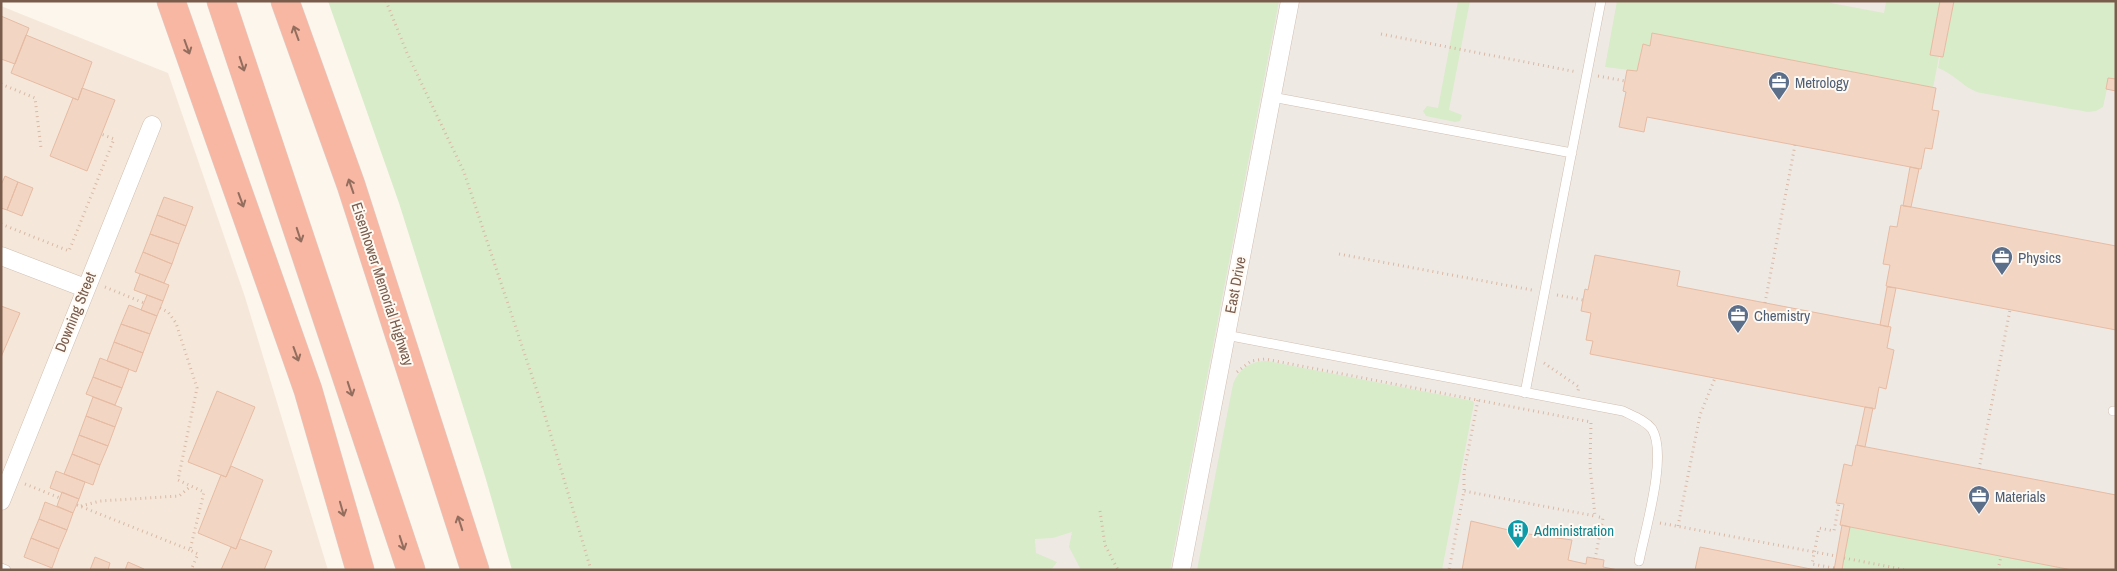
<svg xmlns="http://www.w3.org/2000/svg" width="2117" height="571" font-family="'Archivo Narrow',sans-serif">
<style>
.residential{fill:#f5e8da}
.industrial{fill:#efe9e4}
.green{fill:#d8ecc9}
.building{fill:#f3d5c3;stroke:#e6bba3}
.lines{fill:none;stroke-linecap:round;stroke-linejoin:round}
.service-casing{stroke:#d1beb0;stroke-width:10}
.minor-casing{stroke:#d1beb0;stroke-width:19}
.motorway-casing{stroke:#dad1cd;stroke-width:29}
.path{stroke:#d9b8a5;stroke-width:3;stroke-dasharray:1 4;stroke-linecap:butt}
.service{stroke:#fff;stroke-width:9}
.minor{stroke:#fff;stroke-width:18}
.motorway{stroke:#f7b7a3;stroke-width:28}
.oneway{stroke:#936e5e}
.labels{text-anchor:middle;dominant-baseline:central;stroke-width:4;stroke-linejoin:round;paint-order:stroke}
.service-label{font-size:15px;fill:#4e5e75;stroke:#fffaf3;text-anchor:start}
.street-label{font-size:15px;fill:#7a5c4d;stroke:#fffaf3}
.culture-label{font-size:15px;fill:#0d838f;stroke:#fffaf3;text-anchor:start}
</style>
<rect width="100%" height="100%" fill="#fdf6ec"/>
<path class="residential" d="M 1,6 L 168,73 L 245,297 L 328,570 L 1,570 Z"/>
<path class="industrial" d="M 372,1 L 2116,1 L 2116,570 L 582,570 Z"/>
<path class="green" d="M 328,1 L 1279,1 L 1170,570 L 1081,570 L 1069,547 L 1072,532 L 1053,538 L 1035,539 L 1036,553 L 1057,562 L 1051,570 L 512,570 L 485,476 L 399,203 Z
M 1458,1 L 1470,1 L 1449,110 L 1462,115 L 1460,121 L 1455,122 L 1426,116 L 1423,111 L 1427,106 L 1438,108 Z
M 1617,1 L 1830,1 L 1831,3 L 1884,13 L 1886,2 L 1883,1 L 1940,1 L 1930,54 L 1939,57 L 1933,88 L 1652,34 L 1650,46 L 1642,45 L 1637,71 L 1605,67 Z
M 1954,1 L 2116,1 L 2116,79 L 2108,78 L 2106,88 L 2107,89 L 2103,107 L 2096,111 L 2088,112 L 1981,93 C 1964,89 1955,74 1938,68 L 1940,57 L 1943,57 Z
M 1268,361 L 1473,401 L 1474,403 L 1442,570 L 1197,570 L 1233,384 C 1239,368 1251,361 1268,361 Z
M 1850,527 L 2072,570 L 1842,570 Z"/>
<path class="building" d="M 1940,1 L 1954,1 L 1943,57 L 1930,55 Z
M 1,16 L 29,28 L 15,64 L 1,59 Z
M 1652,33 L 1936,88 L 1932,110 L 1939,111 L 1932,149 L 1925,148 L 1921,169 L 1647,117 L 1644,132 L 1619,127 L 1626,92 L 1623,91 L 1627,70 L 1637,71 L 1643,44 L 1650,46 Z
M 26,35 L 92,62 L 78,100 L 11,73 Z
M 2108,78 L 2116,79 L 2116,91 L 2106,89 Z
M 82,88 L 115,100 L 87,171 L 50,156 L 73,98 L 78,100 Z
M 1910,167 L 1919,169 L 1911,207 L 1903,206 Z
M 5,176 L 18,182 L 7,210 L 1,208 L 1,185 Z
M 18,182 L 33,188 L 22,216 L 7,210 Z
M 164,197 L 193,207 L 186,226 L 157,215 Z
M 1901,205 L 2116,246 L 2116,330 L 1886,286 L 1890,265 L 1883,264 L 1890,226 L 1897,227 Z
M 157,215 L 186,226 L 179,244 L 150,234 Z
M 150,234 L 179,244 L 172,264 L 143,252 Z
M 143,252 L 172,264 L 164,283 L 135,272 Z
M 1595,255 L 1680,271 L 1677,286 L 1891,327 L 1887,348 L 1894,350 L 1886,389 L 1879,387 L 1875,409 L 1590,354 L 1593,341 L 1586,340 L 1591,313 L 1581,311 L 1585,289 L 1588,290 Z
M 140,274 L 169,285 L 163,301 L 134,290 Z
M 1887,287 L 1896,288 L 1888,327 L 1880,325 Z
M 147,295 L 163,301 L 157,316 L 141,310 Z
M 129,305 L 157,316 L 150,334 L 121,324 Z
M 1,306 L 20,313 L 1,357 Z
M 121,324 L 150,334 L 143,353 L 114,342 Z
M 114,342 L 143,353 L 136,372 L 107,361 Z
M 100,358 L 129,369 L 122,388 L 93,377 Z
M 93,377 L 122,388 L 115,405 L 86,394 Z
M 217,391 L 255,407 L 226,477 L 188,462 Z
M 93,397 L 122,408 L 115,427 L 86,416 Z
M 1865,407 L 1873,408 L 1865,447 L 1857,445 Z
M 86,416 L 115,427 L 108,446 L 79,435 Z
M 79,435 L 108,446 L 100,465 L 72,454 Z
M 1856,445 L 2116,495 L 2116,570 L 2072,570 L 1840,525 L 1844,504 L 1836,503 L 1844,464 L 1852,466 Z
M 72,454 L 100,465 L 93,485 L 64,474 Z
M 231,466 L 263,480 L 236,549 L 198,533 L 221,475 L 226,477 Z
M 56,471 L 85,482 L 79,499 L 50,488 Z
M 62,492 L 79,499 L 73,513 L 57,506 Z
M 45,502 L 73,513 L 67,530 L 39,519 Z
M 39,519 L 67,530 L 59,549 L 31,538 Z
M 1471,521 L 1521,533 L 1572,540 L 1568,560 L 1586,564 L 1587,557 L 1604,560 L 1603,567 L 1618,570 L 1462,570 Z
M 1842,525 L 1850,527 L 1844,558 L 1842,570 L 1834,570 Z
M 31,538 L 59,549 L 52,568 L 24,557 Z
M 240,539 L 272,551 L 264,570 L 221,570 L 231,547 L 236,549 Z
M 1700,547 L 1816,570 L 1695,570 Z
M 95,557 L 110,563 L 108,570 L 90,570 Z
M 128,562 L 144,569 L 143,570 L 125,570 Z"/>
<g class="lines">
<g class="service-casing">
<path id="service" d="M 1272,97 L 1572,153
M 1226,335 L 1623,411 C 1633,416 1645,420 1652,429 C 1668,455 1645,530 1639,561
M 1525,393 L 1601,1
M 2113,411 L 2116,411
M 1,568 L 6,570"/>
</g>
<g class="minor-casing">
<path id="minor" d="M 1,256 L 85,288
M 1,501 L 152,125
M 1181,570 L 1290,1"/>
</g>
<g class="motorway-casing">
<path id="motorway" d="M 171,1 L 308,390 L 360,570
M 221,1 L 411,570
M 285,1 L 351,185 L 475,570"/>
</g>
<path class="path" d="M 386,1 L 407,53 L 464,172 L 543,409 L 591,570
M 1381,34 L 1577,72
M 1598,76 L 1625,81
M 1,84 L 35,98 L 41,148
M 1,224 L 69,251 L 114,139 L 101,134
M 1339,254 L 1532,290
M 105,287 L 144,303
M 1557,295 L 1583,300
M 1765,303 L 1795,145
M 160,308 L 168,312 L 176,323 L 197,388 L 178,480 L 204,492 L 190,550 L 198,554 L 191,570
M 1544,363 L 1579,387 L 1578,391
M 1237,372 L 1251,361 L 1265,359 L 1591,422 L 1590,466 L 1595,516 L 1464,491 L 1449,570
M 1979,469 L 2010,310
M 25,484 L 60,498
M 1464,490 L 1464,472 L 1478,400
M 77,505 L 190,550
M 81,506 L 100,501 L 179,496 L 191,486
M 1100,511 L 1105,545 L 1118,570
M 1660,523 L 1836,556
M 1678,526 L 1700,415 L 1715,378
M 1844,558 L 1906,570
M 1595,559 L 1603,518 L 1595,516
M 1834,568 L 1812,564 L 1819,528 L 1834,531 L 1839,503
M 1998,570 L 2001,556"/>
<use href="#service" class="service"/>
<use href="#minor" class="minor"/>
<use href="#motorway" class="motorway"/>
</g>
<defs><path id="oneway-shaft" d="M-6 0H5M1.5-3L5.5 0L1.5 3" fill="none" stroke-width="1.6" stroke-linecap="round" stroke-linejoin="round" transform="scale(1.25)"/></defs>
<g class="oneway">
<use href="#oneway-shaft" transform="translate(296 33) rotate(-110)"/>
<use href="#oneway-shaft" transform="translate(187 47) rotate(70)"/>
<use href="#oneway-shaft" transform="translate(242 64) rotate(72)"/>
<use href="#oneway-shaft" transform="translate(351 186) rotate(-109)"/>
<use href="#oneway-shaft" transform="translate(241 200) rotate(70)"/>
<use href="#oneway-shaft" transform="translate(299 235) rotate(72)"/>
<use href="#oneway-shaft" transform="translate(296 354) rotate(70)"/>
<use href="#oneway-shaft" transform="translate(350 389) rotate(72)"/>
<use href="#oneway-shaft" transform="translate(342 509) rotate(74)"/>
<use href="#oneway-shaft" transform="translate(460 523) rotate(-108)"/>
<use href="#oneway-shaft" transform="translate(402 543) rotate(72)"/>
</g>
<defs>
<g id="office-pin" transform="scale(1.125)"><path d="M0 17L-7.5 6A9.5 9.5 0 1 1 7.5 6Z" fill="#5c6f8a" stroke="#fffaf3"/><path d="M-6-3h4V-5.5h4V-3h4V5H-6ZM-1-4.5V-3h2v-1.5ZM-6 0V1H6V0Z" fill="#fff"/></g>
<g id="building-pin" transform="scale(1.125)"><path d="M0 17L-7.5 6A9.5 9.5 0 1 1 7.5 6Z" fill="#0f9aa8" stroke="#fffaf3"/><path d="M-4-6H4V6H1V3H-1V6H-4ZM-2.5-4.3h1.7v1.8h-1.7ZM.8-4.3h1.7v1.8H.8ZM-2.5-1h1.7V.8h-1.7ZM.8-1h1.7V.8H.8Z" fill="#fff"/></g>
</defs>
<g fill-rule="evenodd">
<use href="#office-pin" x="1779" y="82"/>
<use href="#office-pin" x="2002" y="257"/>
<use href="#office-pin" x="1738" y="315"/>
<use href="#office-pin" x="1979" y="496"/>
<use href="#building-pin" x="1518" y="530"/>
</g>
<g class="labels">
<g class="service-label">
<text x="1795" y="82">Metrology</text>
<text x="2018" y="257">Physics</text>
<text x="1754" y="315">Chemistry</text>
<text x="1995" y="496">Materials</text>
</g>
<g class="street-label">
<text transform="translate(383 284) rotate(72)">Eisenhower Memorial Highway</text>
<text transform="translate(1235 285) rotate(-79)">East Drive</text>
<text transform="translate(75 312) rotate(-68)">Downing Street</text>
</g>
<g class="culture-label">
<text x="1534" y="530">Administration</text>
</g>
</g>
<rect width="2117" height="571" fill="none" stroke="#7a5c4d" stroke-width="5"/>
</svg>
